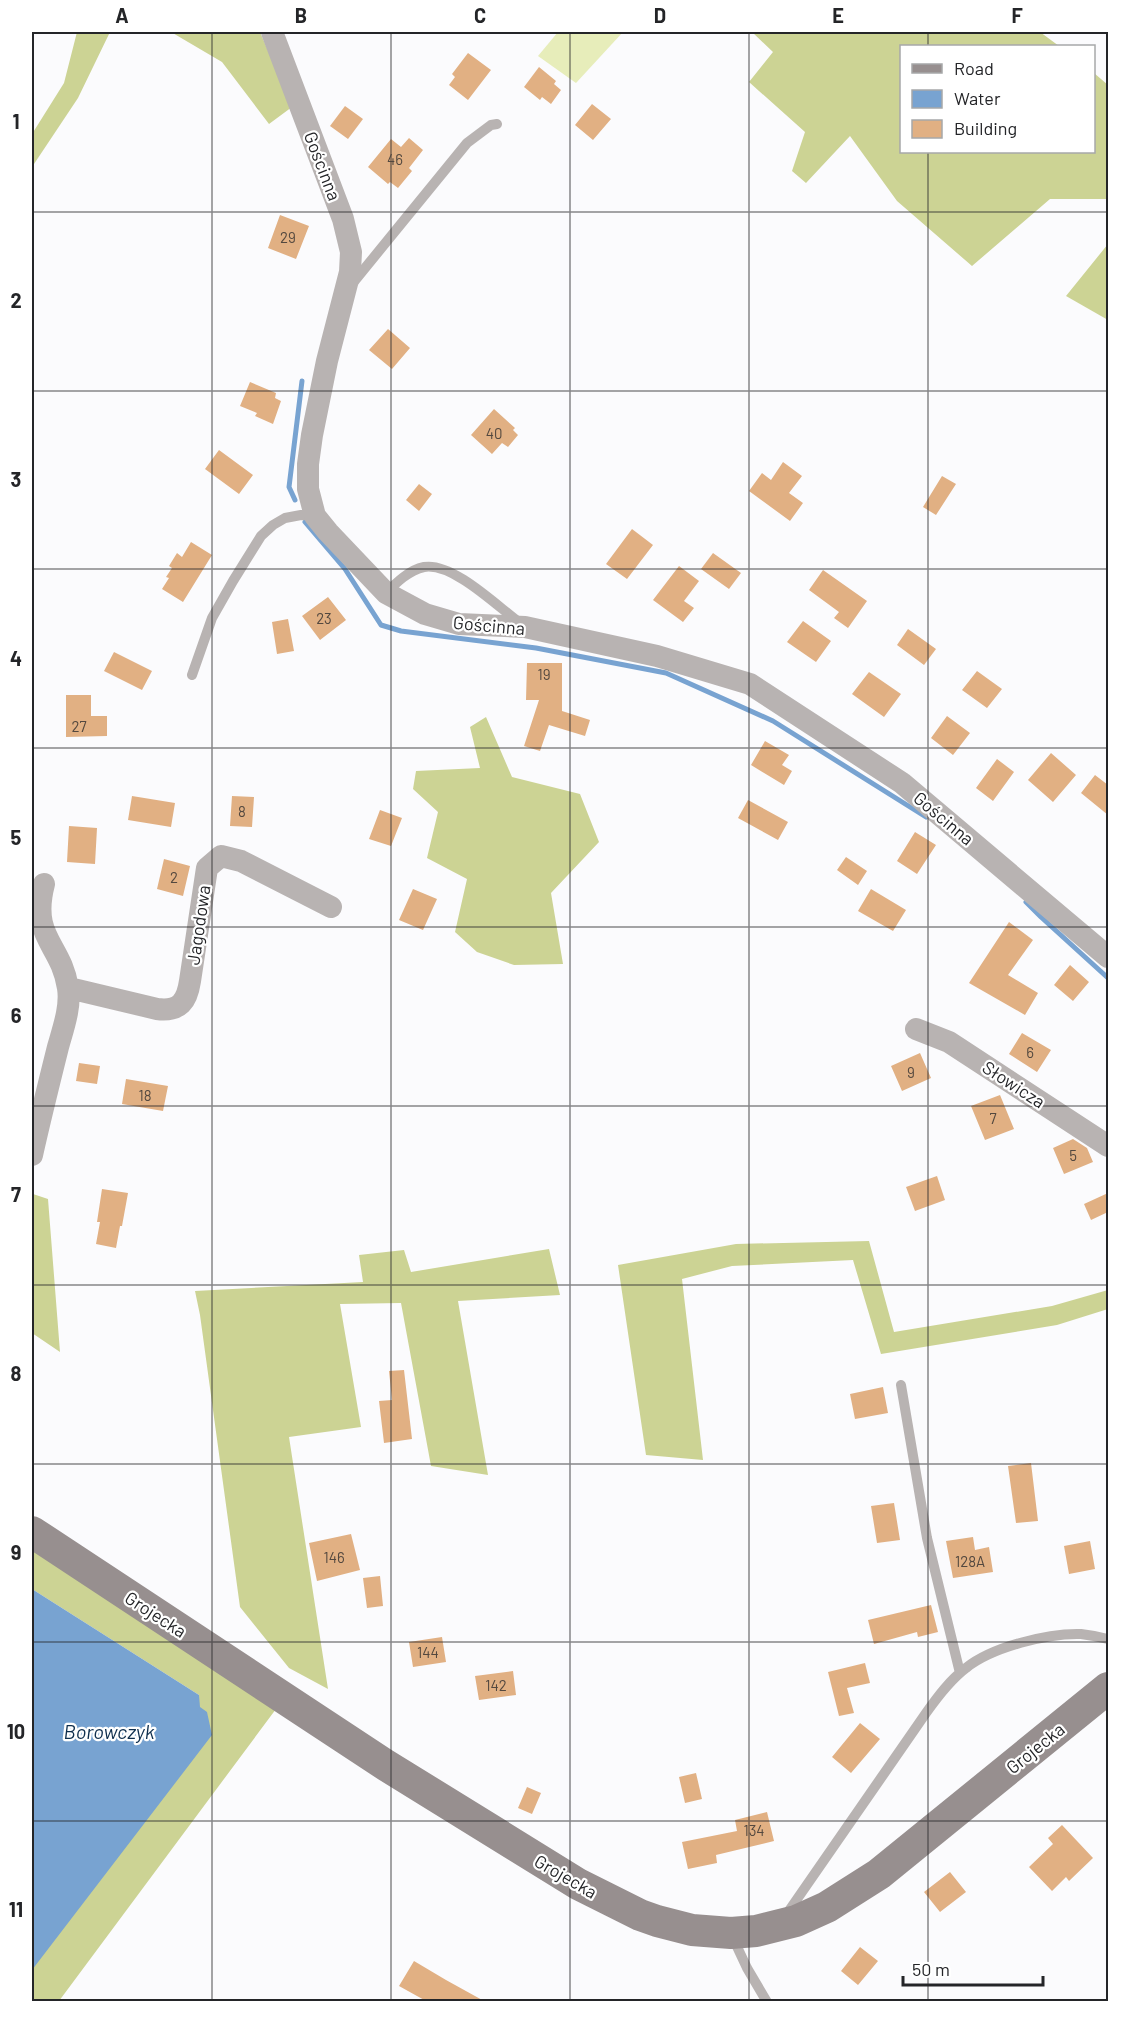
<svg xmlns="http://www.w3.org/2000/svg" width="1140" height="2033" font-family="Barlow,sans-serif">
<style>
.green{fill:#e7edba}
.forest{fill:#ccd394}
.water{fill:#78a3d1}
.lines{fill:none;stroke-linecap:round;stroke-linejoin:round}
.stream{stroke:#78a3d1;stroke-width:5}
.building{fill:#e1b083}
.lane{stroke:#b8b3b2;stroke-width:10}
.street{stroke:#b8b3b2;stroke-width:22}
.secondary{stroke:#978f8f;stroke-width:32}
.grid{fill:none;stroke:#242528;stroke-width:1.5;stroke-opacity:0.55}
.labels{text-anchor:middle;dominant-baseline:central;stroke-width:4.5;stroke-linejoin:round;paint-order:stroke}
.number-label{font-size:15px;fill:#53483f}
.street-label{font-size:18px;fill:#242528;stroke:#fff}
.water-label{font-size:20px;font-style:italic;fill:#0e2e4d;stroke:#fff}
.neatline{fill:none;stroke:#242528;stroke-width:2}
.grid-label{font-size:20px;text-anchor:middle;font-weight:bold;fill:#242528}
</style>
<rect width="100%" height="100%" fill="#fbfbfd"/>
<path class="green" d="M 558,32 L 623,32 L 576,83 L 538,56 Z"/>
<path class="forest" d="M 77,32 L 110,32 L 78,98 L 32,167 L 32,134 L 64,83 Z
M 171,32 L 260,32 L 292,107 L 269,124 L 222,62 Z
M 752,32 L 1040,32 L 1059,46 L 902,46 L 902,152 L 1094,152 L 1094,73 L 1108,85 L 1108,199 L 1050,199 L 972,266 L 897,201 L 850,136 L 806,183 L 792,171 L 805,132 L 749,82 L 773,52 Z
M 1108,244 L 1108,320 L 1066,296 Z
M 486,717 L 512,777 L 580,794 L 599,842 L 551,893 L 563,964 L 514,965 L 477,952 L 455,932 L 467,879 L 427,858 L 438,812 L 413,789 L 416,771 L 480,768 L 470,727 Z
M 33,1194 L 48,1199 L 60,1352 L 32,1333 L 32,1199 Z
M 869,1241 L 894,1332 L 1052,1306 L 1108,1290 L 1108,1309 L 1057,1325 L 881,1354 L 853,1260 L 732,1266 L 682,1279 L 703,1460 L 646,1455 L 618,1265 L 736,1244 Z
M 549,1249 L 560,1295 L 458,1301 L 488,1475 L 431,1466 L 401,1303 L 340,1304 L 361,1427 L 289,1437 L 328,1689 L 289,1668 L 240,1607 L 200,1315 L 195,1291 L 363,1282 L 359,1255 L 404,1250 L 411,1272 Z
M 32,1549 L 276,1709 L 59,2001 L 32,2001 L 32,1962 L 199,1695 L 32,1589 Z"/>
<path class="water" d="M 32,1589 L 199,1695 L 200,1707 L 207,1712 L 212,1735 L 32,1970 Z"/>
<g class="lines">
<path class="stream" d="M 295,500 L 289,487 L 302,381
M 305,522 L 345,569 L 381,625 L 401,631 L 536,648 L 666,673 L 773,721 L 926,817
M 1026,902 L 1041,917 L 1108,978"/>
</g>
<path class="building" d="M 468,53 L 491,70 L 468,100 L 449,85 L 455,77 L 452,74 Z
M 539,67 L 556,81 L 554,84 L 561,90 L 551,104 L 542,97 L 540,100 L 524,87 Z
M 592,104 L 611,119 L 593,140 L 575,125 Z
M 345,106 L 363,119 L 348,139 L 330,126 Z
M 409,138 L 423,150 L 409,168 L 412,171 L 398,188 L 390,182 L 388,184 L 368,167 L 391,139 L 401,147 Z
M 280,215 L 309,226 L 296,259 L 268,248 Z
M 388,329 L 410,348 L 392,369 L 369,350 Z
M 250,382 L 276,393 L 275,398 L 281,401 L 273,424 L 255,416 L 257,413 L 240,406 Z
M 494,409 L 515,428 L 513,430 L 518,435 L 508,447 L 502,443 L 492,454 L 471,435 Z
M 219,450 L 253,475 L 239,494 L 205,469 Z
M 783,462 L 802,476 L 789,493 L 803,503 L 790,521 L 749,491 L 762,473 L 771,480 Z
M 942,476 L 956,484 L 936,515 L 923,507 Z
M 419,484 L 432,494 L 419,511 L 406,500 Z
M 632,529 L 653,545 L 627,579 L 606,564 Z
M 191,542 L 212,555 L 183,602 L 162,589 L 169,578 L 166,577 L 172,568 L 169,566 L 177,553 L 182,557 Z
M 713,553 L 741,573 L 729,589 L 701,569 Z
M 679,566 L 699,581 L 684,601 L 694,608 L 683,622 L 653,600 Z
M 823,570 L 867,601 L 848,628 L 834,618 L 839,612 L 809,590 Z
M 328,597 L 346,620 L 320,640 L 302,616 Z
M 288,619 L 294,651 L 277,654 L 272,622 Z
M 803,621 L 831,641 L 816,662 L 787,642 Z
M 908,629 L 936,649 L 924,665 L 897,645 Z
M 114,652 L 152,671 L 142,690 L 104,671 Z
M 527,663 L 562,663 L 562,711 L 590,720 L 585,736 L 549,725 L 540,751 L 524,746 L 539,700 L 526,700 Z
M 977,671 L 1002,689 L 987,708 L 962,690 Z
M 869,672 L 901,694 L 884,717 L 852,694 Z
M 66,695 L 91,695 L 91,716 L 107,716 L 107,736 L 66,737 Z
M 947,716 L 970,733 L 953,755 L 931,738 Z
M 765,741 L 789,755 L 782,765 L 792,771 L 784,785 L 751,765 Z
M 1051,753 L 1076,775 L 1053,802 L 1028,780 Z
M 997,759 L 1014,772 L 993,801 L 976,788 Z
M 1095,775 L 1108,785 L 1108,815 L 1081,793 Z
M 132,796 L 175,803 L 171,827 L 128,820 Z
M 232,796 L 254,797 L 252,827 L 230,826 Z
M 748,800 L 788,822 L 778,840 L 738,818 Z
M 380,810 L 402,818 L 391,846 L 369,839 Z
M 69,826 L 97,828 L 95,864 L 67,862 Z
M 915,832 L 936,845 L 917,874 L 897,861 Z
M 846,857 L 867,871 L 858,885 L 837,870 Z
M 164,859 L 190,866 L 183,896 L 157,889 Z
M 413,889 L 437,899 L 423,930 L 399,920 Z
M 871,889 L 906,910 L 893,931 L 858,911 Z
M 1009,922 L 1033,940 L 1008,975 L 1038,993 L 1025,1015 L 969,983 Z
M 1070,965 L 1089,982 L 1073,1001 L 1054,985 Z
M 1022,1033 L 1051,1050 L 1037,1072 L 1009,1054 Z
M 920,1053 L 931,1078 L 902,1091 L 891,1066 Z
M 79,1063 L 100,1066 L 97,1084 L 76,1081 Z
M 126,1079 L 168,1086 L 163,1111 L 122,1104 Z
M 1000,1095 L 1014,1129 L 985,1140 L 971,1106 Z
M 1073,1139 L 1087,1148 L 1093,1162 L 1064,1174 L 1053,1148 Z
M 937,1176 L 945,1200 L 915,1211 L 906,1187 Z
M 102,1189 L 128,1193 L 122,1226 L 120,1226 L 116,1248 L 96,1244 L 100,1222 L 97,1222 Z
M 1108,1193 L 1108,1212 L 1091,1220 L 1084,1204 Z
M 404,1370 L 412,1439 L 384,1443 L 379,1401 L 392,1400 L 389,1371 Z
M 883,1387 L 888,1413 L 855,1419 L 850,1394 Z
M 1031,1463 L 1038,1521 L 1016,1523 L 1008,1466 Z
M 894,1503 L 900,1540 L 877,1543 L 871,1506 Z
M 351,1534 L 360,1570 L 317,1581 L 309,1543 Z
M 973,1537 L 975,1550 L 989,1547 L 993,1572 L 953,1578 L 946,1541 Z
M 1090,1541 L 1095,1569 L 1069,1574 L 1064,1546 Z
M 380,1576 L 383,1606 L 367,1608 L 363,1578 Z
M 931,1605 L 938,1632 L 918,1637 L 917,1632 L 874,1644 L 868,1620 Z
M 442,1637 L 446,1662 L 413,1667 L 409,1642 Z
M 865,1663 L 870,1683 L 847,1688 L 854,1713 L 839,1716 L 828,1672 Z
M 513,1671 L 516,1695 L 479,1700 L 475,1676 Z
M 860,1723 L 880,1739 L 851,1773 L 832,1757 Z
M 696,1773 L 702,1799 L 685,1803 L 679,1777 Z
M 527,1787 L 541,1793 L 532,1814 L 518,1808 Z
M 767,1812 L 774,1841 L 716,1855 L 717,1863 L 688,1869 L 682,1842 L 737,1831 L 735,1820 Z
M 1062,1825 L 1093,1858 L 1069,1881 L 1066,1877 L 1052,1891 L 1029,1867 L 1053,1844 L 1048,1838 Z
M 950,1872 L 966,1892 L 940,1912 L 924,1892 Z
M 860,1947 L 878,1961 L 858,1985 L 841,1971 Z
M 414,1961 L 446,1980 L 484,2001 L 426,2001 L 399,1986 Z"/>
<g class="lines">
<path class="lane" d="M 352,284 L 467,143 L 491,125 L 497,124
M 386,593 C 396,583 409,570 424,567 C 453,562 498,607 520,623
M 192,675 L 212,618 L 233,581 L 261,536 L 273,525 L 285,518 L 301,515 L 315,516
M 901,1385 L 927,1538 L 960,1673
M 786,1915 L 926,1713 C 938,1696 950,1680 966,1668 C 992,1647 1048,1633 1081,1634 C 1090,1635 1100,1637 1108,1639
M 732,1936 L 747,1968 L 767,2002"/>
<path class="street" d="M 272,32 L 343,219 L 351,252 L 350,272 L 327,361 L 312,435 L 308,464 L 308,489 L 315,516 L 328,532 L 386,593 L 425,614 L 459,624 L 525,627 L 657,656 L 750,684 L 902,783 L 1108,957
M 69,988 L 157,1009 C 180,1012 187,1001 190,981 L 207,868 L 221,856 L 241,861 L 331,907
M 916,1029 L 949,1042 L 1108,1146
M 32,1155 C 40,1119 49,1083 58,1047 C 63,1029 71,1007 68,988 C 61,943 30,938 44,884"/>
<path class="secondary" d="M 32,1532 L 384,1764 L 578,1884 L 640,1915 L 657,1921 L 692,1930 L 731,1933 L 756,1931 L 796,1921 L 827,1907 L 879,1874 L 1108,1688"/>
</g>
<path class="grid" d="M 212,32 L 212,2002M 391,32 L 391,2002M 570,32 L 570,2002M 749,32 L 749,2002M 928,32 L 928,46M 928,152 L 928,2002M 32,212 L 1108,212M 32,391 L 1108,391M 32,569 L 1108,569M 32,748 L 1108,748M 32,927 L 1108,927M 32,1106 L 1108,1106M 32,1285 L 1108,1285M 32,1464 L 1108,1464M 32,1642 L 1108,1642M 32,1821 L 1108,1821"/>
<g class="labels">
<g class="number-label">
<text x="395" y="159">46</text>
<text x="288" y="237">29</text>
<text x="494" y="433">40</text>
<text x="324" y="618">23</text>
<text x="544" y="674">19</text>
<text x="79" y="726">27</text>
<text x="242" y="811">8</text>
<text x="174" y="877">2</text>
<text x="1030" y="1052">6</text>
<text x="911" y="1072">9</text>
<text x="145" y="1095">18</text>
<text x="993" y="1118">7</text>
<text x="1073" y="1155">5</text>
<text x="334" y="1557">146</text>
<text x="970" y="1561">128A</text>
<text x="428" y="1652">144</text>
<text x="496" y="1685">142</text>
<text x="754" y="1830">134</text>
</g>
<g class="street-label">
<text transform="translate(323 166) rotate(69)">Gościnna</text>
<text transform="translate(489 625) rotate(5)">Gościnna</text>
<text transform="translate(944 818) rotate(40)">Gościnna</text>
<text transform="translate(198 925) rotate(-82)">Jagodowa</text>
<text transform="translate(1014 1084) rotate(33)">Słowicza</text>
<text transform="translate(156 1614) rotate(33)">Grojecka</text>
<text transform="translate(1035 1748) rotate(-39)">Grojecka</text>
<text transform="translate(566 1876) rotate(30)">Grojecka</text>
</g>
<g class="water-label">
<text x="109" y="1731">Borowczyk</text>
</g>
</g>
<rect width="1140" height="2033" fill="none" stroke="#ffffff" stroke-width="66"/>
<rect x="900" y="45" width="195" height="108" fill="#ffffff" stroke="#a7a8a9" stroke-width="1.5"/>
<rect x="912" y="64" width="30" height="9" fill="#978f8f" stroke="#a7a8a9" stroke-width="1.5"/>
<text x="954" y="75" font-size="18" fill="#242528">Road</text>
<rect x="912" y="90" width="30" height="18" fill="#78a3d1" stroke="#a7a8a9" stroke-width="1.5"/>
<text x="954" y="105" font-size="18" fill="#242528">Water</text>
<rect x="912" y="120" width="30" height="18" fill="#e1b083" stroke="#a7a8a9" stroke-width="1.5"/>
<text x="954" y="135" font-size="18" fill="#242528">Building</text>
<path d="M903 1976v9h140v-9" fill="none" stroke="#242528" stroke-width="3"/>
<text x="912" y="1976" font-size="18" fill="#242528" stroke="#ffffff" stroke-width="4.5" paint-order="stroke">50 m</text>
<rect x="33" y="33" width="1074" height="1967" class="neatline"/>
<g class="grid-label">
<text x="122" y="23">A</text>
<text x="301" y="23">B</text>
<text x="480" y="23">C</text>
<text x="660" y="23">D</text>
<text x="838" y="23">E</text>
<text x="1017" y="23">F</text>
<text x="16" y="129">1</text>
<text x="16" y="308">2</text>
<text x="16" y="487">3</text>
<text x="16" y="666">4</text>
<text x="16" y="845">5</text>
<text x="16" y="1023">6</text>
<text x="16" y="1202">7</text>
<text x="16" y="1381">8</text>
<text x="16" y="1560">9</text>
<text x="16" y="1739">10</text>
<text x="16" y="1917">11</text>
</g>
</svg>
